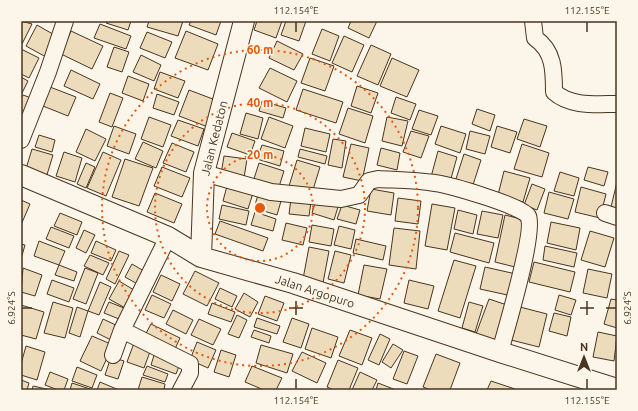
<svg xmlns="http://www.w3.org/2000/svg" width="638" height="411" font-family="Ubuntu,sans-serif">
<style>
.building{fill:#ecdcbc;stroke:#4a3520}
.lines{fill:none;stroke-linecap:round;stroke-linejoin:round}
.minor-casing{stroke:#4a3520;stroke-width:18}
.tertiary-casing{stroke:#4a3520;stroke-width:22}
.minor{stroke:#fbf6e9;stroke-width:16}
.tertiary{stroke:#fbf6e9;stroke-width:20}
.ticks{fill:none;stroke:#4a3520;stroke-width:1.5}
.ring{fill:none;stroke:#e8590c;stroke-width:2;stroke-dasharray:2 4}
.labels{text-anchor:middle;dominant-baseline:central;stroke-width:3;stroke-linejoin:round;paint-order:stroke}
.street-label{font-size:12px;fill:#4a3520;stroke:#fbf6e9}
.centre{fill:#e8590c;stroke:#fbf6e9;stroke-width:2}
.ring-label{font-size:12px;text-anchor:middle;font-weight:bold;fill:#e8590c;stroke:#fbf6e9;stroke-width:3;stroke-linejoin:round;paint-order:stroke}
.neatline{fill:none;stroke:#4a3520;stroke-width:1.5}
.ticks-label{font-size:10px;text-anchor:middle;fill:#4a3520}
</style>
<rect width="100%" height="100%" fill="#fbf6e9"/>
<path class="building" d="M 21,21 L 32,24 L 22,44 L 21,43 Z
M 107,21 L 131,21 L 128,30 L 106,23 Z
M 149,21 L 183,21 L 178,36 L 147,27 Z
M 191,21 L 221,21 L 216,35 L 189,25 Z
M 257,21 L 282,21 L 276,38 L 254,30 Z
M 286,21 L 306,21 L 299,41 L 281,35 Z
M 351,21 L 377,21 L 369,38 L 348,28 Z
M 100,24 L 131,36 L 126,49 L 94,38 Z
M 37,25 L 58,37 L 46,57 L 26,46 Z
M 322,29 L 339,36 L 330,61 L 312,54 Z
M 71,31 L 103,46 L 92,69 L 61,54 Z
M 186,31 L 218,44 L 208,70 L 175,58 Z
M 147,32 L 172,42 L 165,58 L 140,48 Z
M 344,36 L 364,45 L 352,72 L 332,63 Z
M 277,41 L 303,54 L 294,70 L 269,58 Z
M 371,45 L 391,54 L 378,85 L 357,76 Z
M 114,47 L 129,52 L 122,72 L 107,67 Z
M 21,49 L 39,58 L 29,78 L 21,74 Z
M 141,55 L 161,65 L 154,81 L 133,72 Z
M 310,58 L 334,66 L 325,91 L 301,83 Z
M 392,58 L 419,70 L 407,97 L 380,86 Z
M 270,68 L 297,81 L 287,102 L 259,88 Z
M 71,70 L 100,84 L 93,99 L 64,86 Z
M 160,72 L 185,81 L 178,98 L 154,89 Z
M 128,76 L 149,84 L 143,101 L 122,93 Z
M 21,77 L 28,81 L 21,95 Z
M 357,86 L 378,93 L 371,113 L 351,106 Z
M 50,87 L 76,97 L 68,116 L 43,106 Z
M 303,89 L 343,102 L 336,123 L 296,110 Z
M 189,90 L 218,101 L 208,127 L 179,116 Z
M 110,93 L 123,98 L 112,127 L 99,122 Z
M 157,94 L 179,102 L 174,115 L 153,108 Z
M 23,95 L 34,99 L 21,130 L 21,98 Z
M 396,97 L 416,104 L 410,120 L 391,113 Z
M 262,101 L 286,108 L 283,118 L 259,111 Z
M 348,108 L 373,116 L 365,143 L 339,134 Z
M 477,109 L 495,115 L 490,131 L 472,124 Z
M 419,110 L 438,116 L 431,135 L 412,129 Z
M 246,113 L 263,118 L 258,139 L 240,134 Z
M 149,117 L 171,125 L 163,147 L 141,139 Z
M 269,117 L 293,126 L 285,148 L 261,139 Z
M 387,117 L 408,121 L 402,146 L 382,141 Z
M 524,119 L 547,126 L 540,147 L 517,139 Z
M 178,120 L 204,129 L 198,146 L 171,136 Z
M 114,126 L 136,134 L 129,154 L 107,146 Z
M 441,126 L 466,134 L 460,153 L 435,144 Z
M 497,126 L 517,132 L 510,153 L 491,147 Z
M 305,128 L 330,134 L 326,152 L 301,146 Z
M 86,129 L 106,139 L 95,161 L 76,152 Z
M 411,131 L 429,136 L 421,158 L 403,152 Z
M 470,131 L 490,136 L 485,154 L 466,149 Z
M 232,133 L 255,141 L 250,155 L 227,147 Z
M 39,135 L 55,140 L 52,152 L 35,147 Z
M 333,139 L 346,141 L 342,168 L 328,165 Z
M 143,142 L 163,151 L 156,168 L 135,159 Z
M 172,143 L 194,152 L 186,172 L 163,163 Z
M 351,144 L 369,148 L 362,181 L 343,177 Z
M 522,144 L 549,153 L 542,177 L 514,169 Z
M 262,145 L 284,151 L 280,166 L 257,159 Z
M 381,148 L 400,153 L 397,170 L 377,165 Z
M 32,149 L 53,155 L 46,178 L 25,172 Z
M 300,149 L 327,156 L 325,164 L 298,157 Z
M 438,151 L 457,157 L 450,182 L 431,177 Z
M 64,152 L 82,158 L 75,182 L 56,176 Z
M 103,152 L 121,160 L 106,196 L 87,188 Z
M 464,154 L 481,160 L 471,191 L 454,185 Z
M 224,156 L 247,159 L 244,178 L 221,174 Z
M 125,159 L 153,168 L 139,206 L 112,197 Z
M 297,160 L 320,167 L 312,193 L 289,186 Z
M 86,163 L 95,167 L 86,188 L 77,184 Z
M 259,163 L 284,171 L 278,190 L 253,182 Z
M 162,167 L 190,178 L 182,197 L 154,186 Z
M 588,167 L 608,172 L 604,186 L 584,180 Z
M 504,171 L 530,178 L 523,202 L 498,195 Z
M 560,172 L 579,178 L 574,196 L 554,191 Z
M 617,182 L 617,212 L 610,211 Z
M 532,184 L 545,189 L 537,210 L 524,205 Z
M 227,186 L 253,193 L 248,209 L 223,201 Z
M 581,187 L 606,194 L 600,218 L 575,212 Z
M 371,189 L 394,193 L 391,215 L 367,211 Z
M 549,192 L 574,199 L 568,219 L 544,213 Z
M 155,193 L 182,204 L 174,223 L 147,212 Z
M 258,195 L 281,201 L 277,215 L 254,208 Z
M 398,198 L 421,201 L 418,224 L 395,221 Z
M 291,199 L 311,202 L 309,216 L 289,214 Z
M 21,200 L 30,204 L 21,225 Z
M 316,200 L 338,207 L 334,220 L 312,213 Z
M 432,204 L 455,208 L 447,250 L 425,246 Z
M 222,205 L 249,211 L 246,225 L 219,219 Z
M 342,205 L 360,210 L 356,224 L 337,219 Z
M 458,210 L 477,215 L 473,234 L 454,229 Z
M 482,211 L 503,215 L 498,238 L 477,234 Z
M 255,212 L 276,219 L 273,231 L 251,225 Z
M 60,213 L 82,222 L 77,235 L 54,226 Z
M 505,215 L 529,221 L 519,268 L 495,262 Z
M 220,221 L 268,238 L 263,251 L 215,234 Z
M 551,222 L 580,228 L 576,250 L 547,243 Z
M 286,223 L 307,228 L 303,245 L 282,240 Z
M 312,225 L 334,229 L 331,246 L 309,242 Z
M 339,226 L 355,230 L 351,249 L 334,245 Z
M 51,227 L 74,236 L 69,248 L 46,239 Z
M 394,228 L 420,231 L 416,269 L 389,265 Z
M 84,230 L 95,235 L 86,253 L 76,248 Z
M 590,231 L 614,238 L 605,267 L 581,260 Z
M 455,233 L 494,243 L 489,263 L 450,252 Z
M 356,239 L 386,246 L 383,260 L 353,253 Z
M 39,241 L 65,251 L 59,265 L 34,256 Z
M 96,241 L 116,250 L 111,261 L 91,253 Z
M 21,244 L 25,245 L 21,259 Z
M 545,246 L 577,253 L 574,267 L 543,260 Z
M 309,247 L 329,251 L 323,283 L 303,279 Z
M 119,251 L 129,255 L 115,284 L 106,279 Z
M 335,251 L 351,255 L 344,283 L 328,279 Z
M 90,255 L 109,263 L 103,275 L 84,266 Z
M 454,260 L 476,266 L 460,318 L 438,311 Z
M 534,262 L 575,272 L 570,292 L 529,282 Z
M 132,264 L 149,274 L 141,286 L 125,277 Z
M 59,265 L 77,272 L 74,281 L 55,275 Z
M 364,265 L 387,269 L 380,299 L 358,295 Z
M 485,267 L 516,274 L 512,296 L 480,289 Z
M 23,268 L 42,275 L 35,296 L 21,292 Z
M 85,268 L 98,273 L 86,304 L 73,299 Z
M 588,269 L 612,274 L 607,298 L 583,293 Z
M 195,271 L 219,283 L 207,306 L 183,294 Z
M 161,275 L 180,284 L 172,301 L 153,292 Z
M 52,280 L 74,288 L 69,302 L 47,294 Z
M 409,280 L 434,286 L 428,309 L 404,303 Z
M 119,281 L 139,293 L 129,310 L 109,299 Z
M 100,282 L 111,287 L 99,315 L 88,311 Z
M 220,288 L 237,296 L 232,307 L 215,299 Z
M 244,293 L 258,302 L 250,317 L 235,309 Z
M 152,295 L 171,304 L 164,318 L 145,310 Z
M 559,295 L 576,300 L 571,315 L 555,310 Z
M 265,296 L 284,303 L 277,321 L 258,314 Z
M 489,299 L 510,306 L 497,341 L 476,334 Z
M 611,299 L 617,300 L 617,328 L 604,324 Z
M 53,302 L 73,308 L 65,338 L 44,333 Z
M 109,302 L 129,310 L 124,321 L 104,313 Z
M 469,302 L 483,306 L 475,332 L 462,328 Z
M 212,303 L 235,312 L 231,322 L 208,314 Z
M 21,305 L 44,312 L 36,339 L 21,335 Z
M 77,307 L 88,311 L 80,337 L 69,333 Z
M 520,307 L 547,314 L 539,347 L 511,340 Z
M 173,310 L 193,320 L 186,334 L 166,324 Z
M 554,313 L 571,317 L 567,336 L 549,331 Z
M 237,315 L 247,320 L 239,338 L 228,334 Z
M 257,318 L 280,326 L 277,334 L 254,327 Z
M 292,318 L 309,324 L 301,348 L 283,342 Z
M 103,319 L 120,327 L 113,341 L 97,333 Z
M 199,319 L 221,329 L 213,345 L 191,335 Z
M 151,324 L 180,338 L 174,351 L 144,337 Z
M 312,328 L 338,337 L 331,358 L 305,349 Z
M 254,330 L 271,336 L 269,343 L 251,337 Z
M 350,330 L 372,338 L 362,365 L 339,356 Z
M 598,332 L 617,336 L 614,361 L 593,357 Z
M 380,334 L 390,339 L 379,365 L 368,360 Z
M 92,336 L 113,345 L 101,371 L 80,361 Z
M 197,342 L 216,350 L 208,368 L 190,360 Z
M 134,343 L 151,349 L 144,368 L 127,362 Z
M 393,344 L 403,350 L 391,368 L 382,362 Z
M 261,345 L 293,354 L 287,373 L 256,363 Z
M 26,346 L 45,352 L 37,380 L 21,375 L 21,364 Z
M 221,350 L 236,355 L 229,377 L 214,372 Z
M 404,351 L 418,356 L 407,384 L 393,379 Z
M 155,352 L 181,361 L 176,374 L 151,365 Z
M 302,352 L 326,363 L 317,383 L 292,371 Z
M 436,354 L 460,363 L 450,390 L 431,390 L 423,387 Z
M 111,357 L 124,361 L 118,379 L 105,375 Z
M 338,360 L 358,368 L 349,390 L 334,390 L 327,387 Z
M 147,366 L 168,374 L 165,382 L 143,375 Z
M 252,366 L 282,378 L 276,390 L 264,390 L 245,382 Z
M 77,367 L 97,375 L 92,388 L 72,381 Z
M 50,372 L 68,379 L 64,390 L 58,390 L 45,385 Z
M 360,372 L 377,380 L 372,390 L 352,390 Z
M 142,377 L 165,384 L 164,390 L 138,390 Z
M 21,380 L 29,383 L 27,390 L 21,390 Z
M 491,381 L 515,389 L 515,390 L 487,390 Z
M 100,382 L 119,390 L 97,390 Z
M 72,383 L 90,389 L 89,390 L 70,390 Z
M 378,383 L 396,390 L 376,390 Z
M 33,386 L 51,390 L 32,390 Z"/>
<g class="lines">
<g class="minor-casing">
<path id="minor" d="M 533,21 L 535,38 C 554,51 554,71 554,92 C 571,107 596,104 617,104
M 21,140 L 48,72 L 65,21
M 204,173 L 271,192 L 341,199 L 359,195 L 369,181 L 378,179 C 397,180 416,180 435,183 C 450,185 522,206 528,216 C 536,230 505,333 500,352
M 605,213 L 617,217
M 122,330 L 190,364 L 190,373 L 181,390
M 113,355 L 122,330 L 168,237"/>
</g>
<g class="tertiary-casing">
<path id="tertiary" d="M 21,175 L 168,237 L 201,257 L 293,283 L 500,352 L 617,389
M 201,257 L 204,173 L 244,21"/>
</g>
<use href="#minor" class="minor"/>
<use href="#tertiary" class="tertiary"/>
</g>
<path class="ticks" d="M 296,22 L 296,32M 587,22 L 587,32M 296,301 L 296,315M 587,301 L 587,315M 22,308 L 32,308M 289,308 L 303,308M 580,308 L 594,308M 606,308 L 616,308M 296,379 L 296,389M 587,379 L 587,389"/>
<g class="ring">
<circle cx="260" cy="208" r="53"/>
<circle cx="260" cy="208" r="105"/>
<circle cx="260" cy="208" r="158"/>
</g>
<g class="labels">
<g class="street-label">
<text transform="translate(214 138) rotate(-76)">Jalan Kedaton</text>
<text transform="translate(315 291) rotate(18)">Jalan Argopuro</text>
</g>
</g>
<circle cx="260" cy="208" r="6" class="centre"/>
<g class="ring-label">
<text x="260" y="54">60 m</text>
<text x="260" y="107">40 m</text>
<text x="260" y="159">20 m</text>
</g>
<rect width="638" height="411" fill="none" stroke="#fbf6e9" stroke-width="44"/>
<g transform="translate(584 357)" stroke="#fbf6e9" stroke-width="3" paint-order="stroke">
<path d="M0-3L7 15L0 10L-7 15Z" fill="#4a3520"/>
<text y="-6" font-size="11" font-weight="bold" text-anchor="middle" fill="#4a3520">N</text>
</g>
<rect x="22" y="22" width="594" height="367" class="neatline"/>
<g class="ticks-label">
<text x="296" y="14">112.154°E</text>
<text x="587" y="14">112.155°E</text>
<text transform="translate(11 308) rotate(-90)" y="4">6.924°S</text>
<text transform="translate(627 308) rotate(-90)" y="4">6.924°S</text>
<text x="296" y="404">112.154°E</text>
<text x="587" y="404">112.155°E</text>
</g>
</svg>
